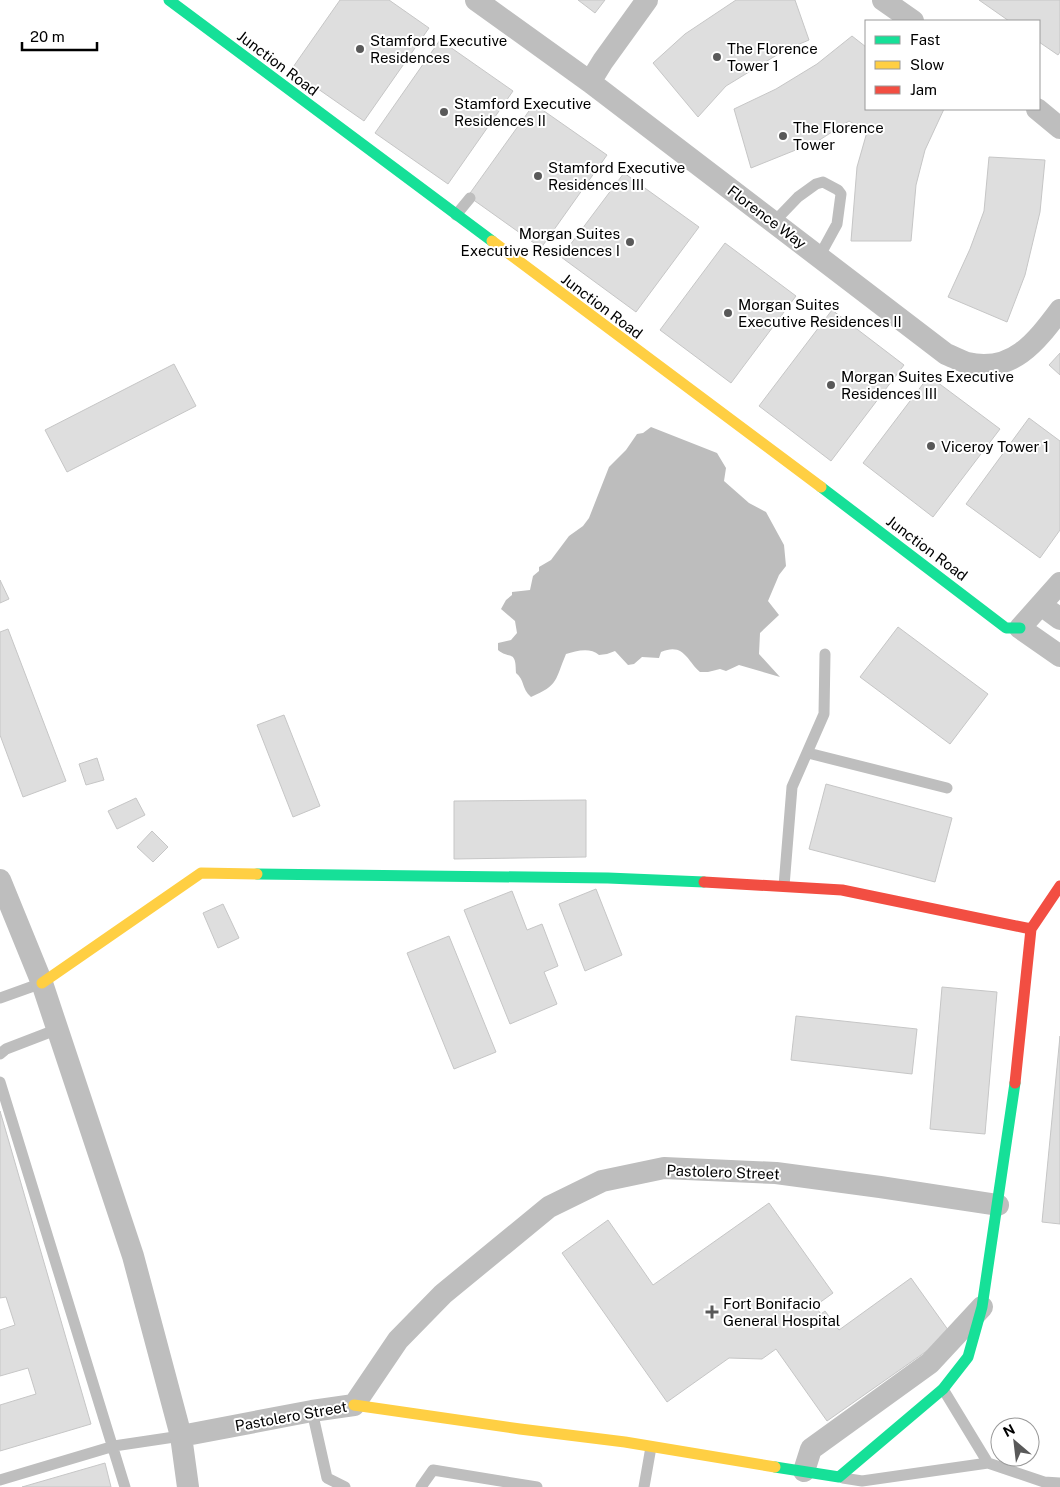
<svg xmlns="http://www.w3.org/2000/svg" width="1060" height="1487" font-family="'Public Sans',sans-serif">
<style>
.water{fill:#bdbdbd}
.building{fill:#dedede;stroke:#c6c6c6}
.lines{fill:none;stroke-linecap:round;stroke-linejoin:round}
.lane{stroke:#bebebe;stroke-width:11}
.street{stroke:#bebebe;stroke-width:22}
.fast{stroke:#16e098;stroke-width:11}
.slow{stroke:#ffcf43;stroke-width:11}
.jam{stroke:#f24e42;stroke-width:11}
.poi-dot{fill:#595959;stroke:#fff;stroke-width:2}
.labels{text-anchor:middle;dominant-baseline:central;stroke-width:4;stroke-linejoin:round;paint-order:stroke}
.poi-label{font-size:15px;fill:#000;stroke:#fff;text-anchor:start}
.street-label{font-size:15px;fill:#000;stroke:#fff}
</style>
<rect width="100%" height="100%" fill="#fff"/>
<path class="water" d="M 651,427 L 717,453 L 726,468 L 724,481 L 749,503 L 766,512 L 784,545 L 786,566 L 779,575 L 768,601 L 779,615 L 760,633 L 759,654 L 780,677 L 739,665 L 726,671 L 720,669 L 708,672 L 700,672 C 687,661 684,642 661,652 L 659,658 L 642,657 L 634,664 L 628,665 L 615,651 L 607,654 L 599,655 C 590,647 576,651 566,654 C 555,680 559,685 531,697 C 521,688 525,680 516,673 C 516,649 510,660 498,650 L 498,643 L 511,640 L 517,633 L 515,621 L 501,609 L 506,600 L 512,595 L 512,592 L 530,590 L 533,576 L 539,571 L 539,567 L 551,560 L 569,536 L 583,526 L 589,518 L 609,467 L 626,450 L 637,434 L 643,433 Z"/>
<path class="building" d="M 340,0 L 389,0 L 429,28 L 364,121 L 291,70 Z
M 578,0 L 605,0 L 595,13 Z
M 736,0 L 795,0 L 809,40 L 785,50 L 726,86 L 698,117 L 653,63 L 685,34 Z
M 979,0 L 1060,0 L 1060,52 L 1058,55 L 1039,42 L 1039,21 L 1009,21 Z
M 852,36 L 866,47 L 866,109 L 944,109 L 925,150 L 916,185 L 911,241 L 851,241 L 857,167 L 867,132 L 849,121 L 818,141 L 751,168 L 734,109 L 776,89 L 817,64 Z
M 440,40 L 513,91 L 448,184 L 375,133 Z
M 534,104 L 607,155 L 541,248 L 468,196 Z
M 989,157 L 1045,160 L 1040,212 L 1025,275 L 1007,322 L 948,297 L 970,249 L 984,211 Z
M 624,173 L 699,227 L 636,312 L 561,257 Z
M 725,243 L 796,296 L 731,383 L 660,330 Z
M 832,310 L 904,365 L 831,461 L 759,406 Z
M 1060,353 L 1060,375 L 1049,365 Z
M 174,364 L 196,406 L 67,472 L 45,430 Z
M 929,376 L 1000,429 L 933,517 L 863,463 Z
M 1029,418 L 1060,441 L 1060,530 L 1040,558 L 966,504 Z
M 0,580 L 9,599 L 0,603 Z
M 898,627 L 988,694 L 950,744 L 860,677 Z
M 8,629 L 66,781 L 23,797 L 0,735 L 0,632 Z
M 284,715 L 320,806 L 293,817 L 257,725 Z
M 97,758 L 104,780 L 86,785 L 79,764 Z
M 826,784 L 952,818 L 935,882 L 809,849 Z
M 136,798 L 145,815 L 117,829 L 108,811 Z
M 586,800 L 586,857 L 454,859 L 454,801 Z
M 152,831 L 168,847 L 153,862 L 137,847 Z
M 596,889 L 622,955 L 585,971 L 559,904 Z
M 512,891 L 527,930 L 542,924 L 558,966 L 544,972 L 557,1004 L 510,1024 L 464,910 Z
M 223,904 L 239,938 L 218,948 L 203,913 Z
M 449,936 L 496,1052 L 454,1069 L 407,953 Z
M 942,987 L 997,992 L 985,1134 L 930,1129 Z
M 796,1016 L 917,1029 L 912,1074 L 791,1060 Z
M 1060,1036 L 1060,1224 L 1042,1222 Z
M 0,1111 L 91,1424 L 0,1451 L 0,1405 L 36,1394 L 28,1368 L 0,1376 L 0,1330 L 15,1325 L 6,1297 L 0,1298 Z
M 769,1203 L 833,1293 L 815,1306 L 821,1314 L 825,1311 L 839,1330 L 911,1278 L 951,1334 L 827,1421 L 776,1349 L 762,1359 L 729,1358 L 667,1402 L 562,1253 L 608,1220 L 653,1285 Z
M 105,1463 L 111,1487 L 22,1487 Z"/>
<g class="lines">
<path class="lane" d="M 456,215 L 470,198
M 774,222 L 798,197 L 816,184 L 823,182 L 838,190 L 841,194 L 837,224 L 819,257
M 808,753 L 947,788
M 784,886 L 792,787 L 824,714 L 825,654
M 0,998 L 42,983
M 0,1054 L 6,1049 L 58,1029
M 0,1082 L 125,1487
M 943,1389 L 988,1463 L 1044,1482 L 1060,1483
M 312,1411 L 327,1478 L 345,1487
M 843,1478 L 862,1481 L 988,1463
M 0,1480 L 114,1446 L 181,1436
M 421,1487 L 433,1470 L 537,1487
M 644,1487 L 651,1447"/>
<path class="street" d="M 476,0 L 590,82 L 946,354 C 952,356 960,361 967,363 C 1012,374 1036,342 1060,310
M 883,0 L 913,21
M 590,82 L 603,61 L 647,0
M 1037,109 L 1060,128
M 1060,583 L 1020,628 L 1060,656
M 1041,605 L 1060,619
M 0,880 L 42,983 L 133,1256 L 181,1436 L 188,1487
M 181,1436 L 312,1411 L 354,1405 L 398,1340 L 443,1294 L 549,1207 L 602,1181 L 664,1168 L 776,1173 L 880,1187 L 998,1205
M 804,1471 L 811,1449 L 930,1363 L 982,1307"/>
<path class="fast" d="M 169,0 L 492,241
M 821,487 L 1006,628 L 1020,628
M 257,874 L 608,878 L 704,882
M 775,1467 L 839,1477 L 943,1389 L 968,1357 L 982,1307 L 1015,1083"/>
<path class="slow" d="M 492,241 L 821,487
M 42,983 L 201,873 L 257,874
M 354,1405 L 520,1429 L 625,1442 L 775,1467"/>
<path class="jam" d="M 704,882 L 842,890 L 1031,929
M 1015,1083 L 1031,929 L 1060,886"/>
</g>
<g class="poi-dot">
<circle cx="360" cy="49" r="5"/>
<circle cx="717" cy="57" r="5"/>
<circle cx="444" cy="112" r="5"/>
<circle cx="783" cy="136" r="5"/>
<circle cx="538" cy="176" r="5"/>
<circle cx="630" cy="242" r="5"/>
<circle cx="728" cy="313" r="5"/>
<circle cx="831" cy="385" r="5"/>
<circle cx="931" cy="446" r="5"/>
<path d="M709.5 1304.5h5v5h5v5h-5v5h-5v-5h-5v-5h5z"/>
</g>
<g class="labels">
<g class="poi-label">
<text x="370" y="40">Stamford Executive<tspan x="370" dy="17">Residences</tspan></text>
<text x="727" y="48">The Florence<tspan x="727" dy="17">Tower 1</tspan></text>
<text x="454" y="103">Stamford Executive<tspan x="454" dy="17">Residences II</tspan></text>
<text x="793" y="127">The Florence<tspan x="793" dy="17">Tower</tspan></text>
<text x="548" y="167">Stamford Executive<tspan x="548" dy="17">Residences III</tspan></text>
<text x="620" y="233" text-anchor="end">Morgan Suites<tspan x="620" dy="17">Executive Residences I</tspan></text>
<text x="738" y="304">Morgan Suites<tspan x="738" dy="17">Executive Residences II</tspan></text>
<text x="841" y="376">Morgan Suites Executive<tspan x="841" dy="17">Residences III</tspan></text>
<text x="941" y="446">Viceroy Tower 1</text>
<text x="723" y="1303">Fort Bonifacio<tspan x="723" dy="17">General Hospital</tspan></text>
</g>
<g class="street-label">
<text transform="translate(278 63) rotate(37)">Junction Road</text>
<text transform="translate(767 217) rotate(37)">Florence Way</text>
<text transform="translate(602 306) rotate(37)">Junction Road</text>
<text transform="translate(927 548) rotate(37)">Junction Road</text>
<text transform="translate(723 1172) rotate(2)">Pastolero Street</text>
<text transform="translate(291 1416) rotate(-10)">Pastolero Street</text>
</g>
</g>
<rect x="865" y="20" width="175" height="90" fill="#ffffff" stroke="#999999"/>
<rect x="875" y="36" width="25" height="8" fill="#16e098" stroke="#999999"/>
<text x="910" y="45" font-size="15" fill="#000000">Fast</text>
<rect x="875" y="61" width="25" height="8" fill="#ffcf43" stroke="#999999"/>
<text x="910" y="70" font-size="15" fill="#000000">Slow</text>
<rect x="875" y="86" width="25" height="8" fill="#f24e42" stroke="#999999"/>
<text x="910" y="95" font-size="15" fill="#000000">Jam</text>
<g transform="translate(1015 1442) rotate(332)"><circle r="24" fill="#ffffff" stroke="#999999"/>
<path d="M0-4L9 19L0 12L-9 19Z" fill="#595959"/>
<text y="-8" font-size="14" font-weight="bold" text-anchor="middle" fill="#000000">N</text>
</g>
<path d="M22 42v8h75v-8" fill="none" stroke="#000000" stroke-width="2.5"/>
<text x="30" y="42" font-size="15" fill="#000000" stroke="#ffffff" stroke-width="4" paint-order="stroke">20 m</text>
</svg>
